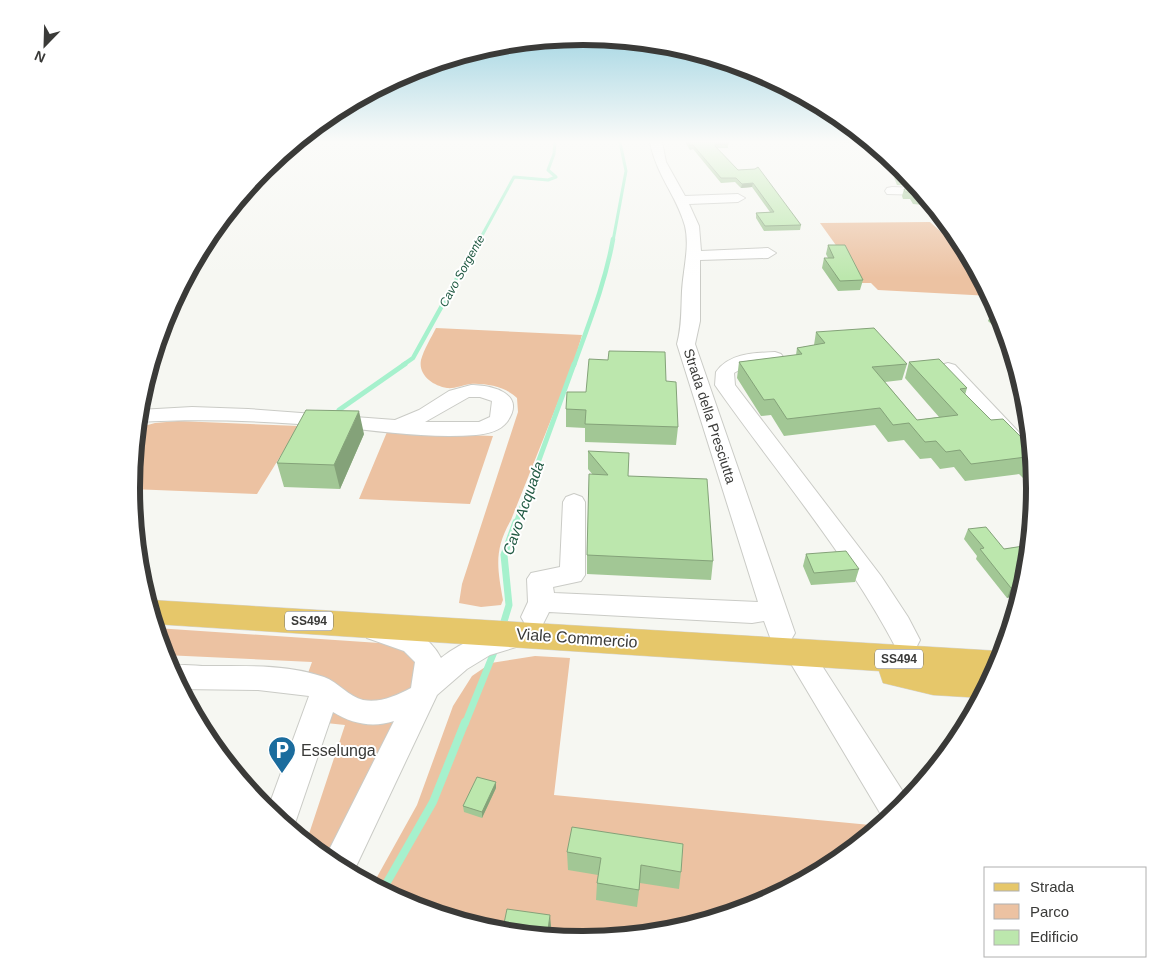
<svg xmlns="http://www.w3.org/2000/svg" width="1167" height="977" font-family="Helvetica,sans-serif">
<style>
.green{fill:#ecc2a2}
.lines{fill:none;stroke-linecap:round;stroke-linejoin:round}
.stream-far4{stroke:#a6f1cd;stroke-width:3}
.stream-far3{stroke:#a6f1cd;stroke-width:4.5}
.stream-far2{stroke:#a6f1cd;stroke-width:5}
.stream-far1{stroke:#a6f1cd;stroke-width:7}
.stream{stroke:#a6f1cd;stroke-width:8}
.minor-casing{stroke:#cacbc6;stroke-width:2}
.major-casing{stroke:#d4d4d3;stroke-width:1}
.minor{fill:#fff;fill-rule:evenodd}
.major{fill:#e6c76a;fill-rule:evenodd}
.wall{fill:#a2c795}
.shaded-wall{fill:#84a279}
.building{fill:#bce7ad;stroke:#84a279}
.labels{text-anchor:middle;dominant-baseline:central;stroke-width:4;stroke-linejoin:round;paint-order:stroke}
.far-water-label{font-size:12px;font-style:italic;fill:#215a43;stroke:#fff}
.shield{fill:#fff;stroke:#757574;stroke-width:1}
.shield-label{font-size:12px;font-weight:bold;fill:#3a3a38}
.street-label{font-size:14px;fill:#3a3a38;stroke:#fff}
.water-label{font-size:15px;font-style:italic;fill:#215a43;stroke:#fff}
.near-street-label{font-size:16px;fill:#3a3a38;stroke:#fff}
.near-poi-label{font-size:16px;fill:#3a3a38;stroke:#fff;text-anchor:start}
.rim{fill:none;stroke:#3a3a38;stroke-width:6}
</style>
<rect width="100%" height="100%" fill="#f6f7f2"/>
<path class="green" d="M 930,222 L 972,260 L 991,296 L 878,290 L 871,283 L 856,283 L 843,255 L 820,223 Z
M 436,328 L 582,335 L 574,362 L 511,520 C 494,550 497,567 503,600 L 501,605 L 481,607 L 459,603 L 462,584 L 518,412 L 517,398 C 506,387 486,383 470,384 C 463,385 454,389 447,388 C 433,386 418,375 421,360 C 424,349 431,338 436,328 Z
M 178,421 L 299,426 L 257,494 L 131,489 L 137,428 L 155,423 Z
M 387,432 L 493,436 L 470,504 L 359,499 Z
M 156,628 L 394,644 L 420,660 L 411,694 L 397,704 L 357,701 L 308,673 L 312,662 L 164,655 Z
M 535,656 L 570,658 L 554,795 L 881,826 L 835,865 L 756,906 L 671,932 L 583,941 L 495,932 L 410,906 L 372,886 L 417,805 L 453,706 L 472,676 L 491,663 Z
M 333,702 L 393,719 L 396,722 L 325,859 L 306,843 L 345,725 L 326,723 Z"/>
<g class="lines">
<path class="stream-far4" d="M 479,241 L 514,177 L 548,180 L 556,177 L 548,170 L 554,154 L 555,142
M 613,241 L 626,171 L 620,142"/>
<path class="stream-far3" d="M 403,365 L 413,358 L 479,239
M 574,365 C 589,323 605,284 613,239"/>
<path class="stream-far2" d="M 339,410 L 405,364
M 516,523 L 574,364"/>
<path class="stream-far1" d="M 502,628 L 509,605 L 504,555 L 516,522
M 465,724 L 496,647"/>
<path class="stream" d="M 382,891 L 433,802 L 465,722"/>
<g class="minor-casing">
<path id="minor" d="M 650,142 L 662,142 L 666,162 L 685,196 L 738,194 L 745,198 L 738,202 L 689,204 L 699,226 L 701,251 L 768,248 L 776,253 L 768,258 L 700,260 L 700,321 L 695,344 L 795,633 L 791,640 L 781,643 L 771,640 L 764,621 L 752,623 L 549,612 L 543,624 L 534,627 L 525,624 L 521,617 L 528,602 L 527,579 L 531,573 L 560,567 L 563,502 L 566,497 L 574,494 L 582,497 L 585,502 L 585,575 L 581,581 L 553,587 L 554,593 L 758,602 L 677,344 C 682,325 681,311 682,291 C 683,270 690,247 685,226 C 677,196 656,175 650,142 Z
M 892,187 L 919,188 L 925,195 L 887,194 L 885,191 L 887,188 Z
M 775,352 L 781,354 L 784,358 L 781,362 L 748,365 L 734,373 L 735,385 L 881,576 L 908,617 L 920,640 L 916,648 L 906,651 L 896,648 C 847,554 776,472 715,385 L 716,372 C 729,353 754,353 775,352 Z
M 948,363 L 955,365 L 1031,445 L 1033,466 L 1025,464 L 941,373 L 939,369 L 941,365 Z
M 471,385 C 493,385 527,394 507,422 C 500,431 488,434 476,435 C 430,439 382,431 336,427 C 269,421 204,418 138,422 L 139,410 L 192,407 L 248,409 L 395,420 L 419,410 L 449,391 ZM 469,397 L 480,397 L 492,401 L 490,417 L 479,422 L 425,422 Z
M 377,621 C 404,628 427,631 441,658 C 459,643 503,622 526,630 L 530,637 L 526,644 L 490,655 L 467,669 L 437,695 L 352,875 L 325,858 L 394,721 C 373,728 352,724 333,712 L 292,832 L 267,811 L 309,696 L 258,690 L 180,689 L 169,667 C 180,663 195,666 207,666 C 245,666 287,664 324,677 C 338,682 349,697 363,700 C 380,703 396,696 411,688 L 415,662 L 404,651 L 367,638 L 364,631 L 367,624 Z
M 798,641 L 808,644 L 909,801 L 886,823 L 784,652 L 788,644 Z"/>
</g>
<g class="major-casing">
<path id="major" d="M 151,600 L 999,651 L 1004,653 L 982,698 L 933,695 L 883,683 L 879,671 L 154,624 L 147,601 Z"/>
</g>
<use href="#minor" class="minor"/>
<use href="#major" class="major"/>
</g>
<path class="wall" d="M 685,142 L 728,142 L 728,148 L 717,148 L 738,170 L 801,225 L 800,230 L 764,231 L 756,218 L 756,213 L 770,212 L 752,187 L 741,188 L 735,182 L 721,183 L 693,149 L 690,150 Z
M 829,142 L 870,142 L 872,143 Z
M 894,168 L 903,169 L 918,186 L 897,185 L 893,175 Z
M 919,188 L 934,206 L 913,204 L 910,199 L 903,199 L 902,196 L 904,189 Z
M 828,245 L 863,280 L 860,290 L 838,291 L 822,268 L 824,258 L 828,258 L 826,254 Z
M 993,308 L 1001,316 L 1009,340 L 988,321 Z
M 816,332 L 907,364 L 902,380 L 885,382 L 917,420 L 939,417 L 905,378 L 909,362 L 967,388 L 965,395 L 991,420 L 1032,448 L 1035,481 L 1027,482 L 1019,474 L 965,481 L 954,467 L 940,469 L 931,458 L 920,459 L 904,440 L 888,442 L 875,425 L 784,436 L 771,415 L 761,416 L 737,378 L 739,362 L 796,355 L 797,348 L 814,345 Z
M 666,381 L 678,427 L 676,445 L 585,442 L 585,428 L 566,427 L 566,409 L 586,392 Z
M 364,434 L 340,489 L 284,487 L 277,463 Z
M 588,451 L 628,476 L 713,561 L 711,580 L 587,574 L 587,555 L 593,475 L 588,469 Z
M 968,529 L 1004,549 L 1030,545 L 1027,575 L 1026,575 L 1007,598 L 976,559 L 977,556 L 964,539 Z
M 806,554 L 859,569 L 855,582 L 811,585 L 803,566 Z
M 496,788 L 482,818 L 464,812 L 463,806 Z
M 567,852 L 681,872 L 679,889 L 640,883 L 637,907 L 596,900 L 597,883 L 598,875 L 568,870 Z"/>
<path class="shaded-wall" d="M 753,183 L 752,187 L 741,188 L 742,184 Z
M 359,411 L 364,434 L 340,489 L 334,465 Z
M 1024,586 L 1021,595 L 1007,598 L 1011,588 Z
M 496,782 L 496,788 L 482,818 L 482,812 Z
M 550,915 L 551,926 L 549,937 L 547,937 Z"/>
<path class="building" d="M 688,142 L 728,142 L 728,144 L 715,144 L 715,146 L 738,170 L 755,169 L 758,167 L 801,225 L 765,226 L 756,213 L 774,212 L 753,183 L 742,184 L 736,178 L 721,178 L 693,145 L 690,145 Z
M 894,168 L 902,168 L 912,179 L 899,178 Z
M 919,188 L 927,198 L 915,197 L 912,192 L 905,192 L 904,189 Z
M 828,245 L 845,245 L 863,280 L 840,281 L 824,258 L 834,258 Z
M 993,308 L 997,308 L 1001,316 Z
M 874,328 L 907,364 L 872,367 L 917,420 L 958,415 L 909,362 L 939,359 L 967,388 L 960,389 L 991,420 L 1003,419 L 1032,448 L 1033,464 L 1026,457 L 971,464 L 960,450 L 946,452 L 936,441 L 925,442 L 909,423 L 893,425 L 880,408 L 787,419 L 774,399 L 764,400 L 739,362 L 802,354 L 797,348 L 825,343 L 816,332 Z
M 609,351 L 665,352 L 666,381 L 676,382 L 678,427 L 585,424 L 586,410 L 566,409 L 567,392 L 586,392 L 589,359 L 608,360 Z
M 306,410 L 359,411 L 334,465 L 277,463 Z
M 588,451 L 629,453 L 628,476 L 707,479 L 713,561 L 587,555 L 589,474 L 608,475 Z
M 986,527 L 1004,549 L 1030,545 L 1028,565 L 1019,567 L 1027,576 L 1024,586 L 1011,588 L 980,549 L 984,548 L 968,529 Z
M 846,551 L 859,569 L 814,573 L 806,554 Z
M 477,777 L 496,782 L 482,812 L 463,806 Z
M 572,827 L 683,844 L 681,872 L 641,865 L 639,890 L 597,883 L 601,858 L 567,852 Z
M 507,909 L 550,915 L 547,937 L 502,933 Z"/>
<linearGradient id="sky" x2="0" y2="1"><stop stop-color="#8dccdd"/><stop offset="0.51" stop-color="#fbfbf9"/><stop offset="1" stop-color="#fbfbf9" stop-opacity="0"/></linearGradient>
<rect width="1167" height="278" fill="url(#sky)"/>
<defs>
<g id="parking-pin" transform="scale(1.4375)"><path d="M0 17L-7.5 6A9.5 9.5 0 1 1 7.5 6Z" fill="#1b6c9d" stroke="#fff"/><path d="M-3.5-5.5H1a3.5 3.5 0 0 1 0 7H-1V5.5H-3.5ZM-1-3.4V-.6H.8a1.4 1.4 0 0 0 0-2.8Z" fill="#fff"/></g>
</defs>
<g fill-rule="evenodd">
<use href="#parking-pin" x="282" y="750"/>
</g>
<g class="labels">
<g class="far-water-label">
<text transform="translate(462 271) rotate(-61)">Cavo Sorgente</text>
</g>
<g class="shield">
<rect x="285" y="611.5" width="48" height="19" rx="4"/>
<rect x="875" y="649.5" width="48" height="19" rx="4"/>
</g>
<g class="shield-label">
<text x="309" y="621">SS494</text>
<text x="899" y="659">SS494</text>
</g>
<g class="street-label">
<text transform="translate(710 416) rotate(72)">Strada della Presciutta</text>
</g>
<g class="water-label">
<text transform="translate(523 508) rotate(-71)">Cavo Acquada</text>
</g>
<g class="near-street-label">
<text transform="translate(577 638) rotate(4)">Viale Commercio</text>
</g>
<g class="near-poi-label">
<text x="301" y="750">Esselunga</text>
</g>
</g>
<path d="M0 0H1167V977H0ZM140 488a443 443 0 1 1 886 0a443 443 0 1 1-886 0Z" fill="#fff" fill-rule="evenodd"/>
<path class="rim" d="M140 488a443 443 0 1 1 886 0a443 443 0 1 1-886 0Z"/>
<rect x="984" y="867" width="162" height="90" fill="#ffffff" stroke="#b0b0af"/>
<rect x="994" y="883" width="25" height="8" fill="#e6c76a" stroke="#b0b0af"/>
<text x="1030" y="892" font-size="15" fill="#3a3a38">Strada</text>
<rect x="994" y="904" width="25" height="15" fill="#ecc2a2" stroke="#b0b0af"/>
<text x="1030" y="917" font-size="15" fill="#3a3a38">Parco</text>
<rect x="994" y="930" width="25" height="15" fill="#bce7ad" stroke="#b0b0af"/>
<text x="1030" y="942" font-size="15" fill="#3a3a38">Edificio</text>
<g transform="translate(45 45) rotate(203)" stroke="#ffffff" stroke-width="4" paint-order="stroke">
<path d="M0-4L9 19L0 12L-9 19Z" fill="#3a3a38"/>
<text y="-8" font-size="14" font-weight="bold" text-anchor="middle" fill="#3a3a38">N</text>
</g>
</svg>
